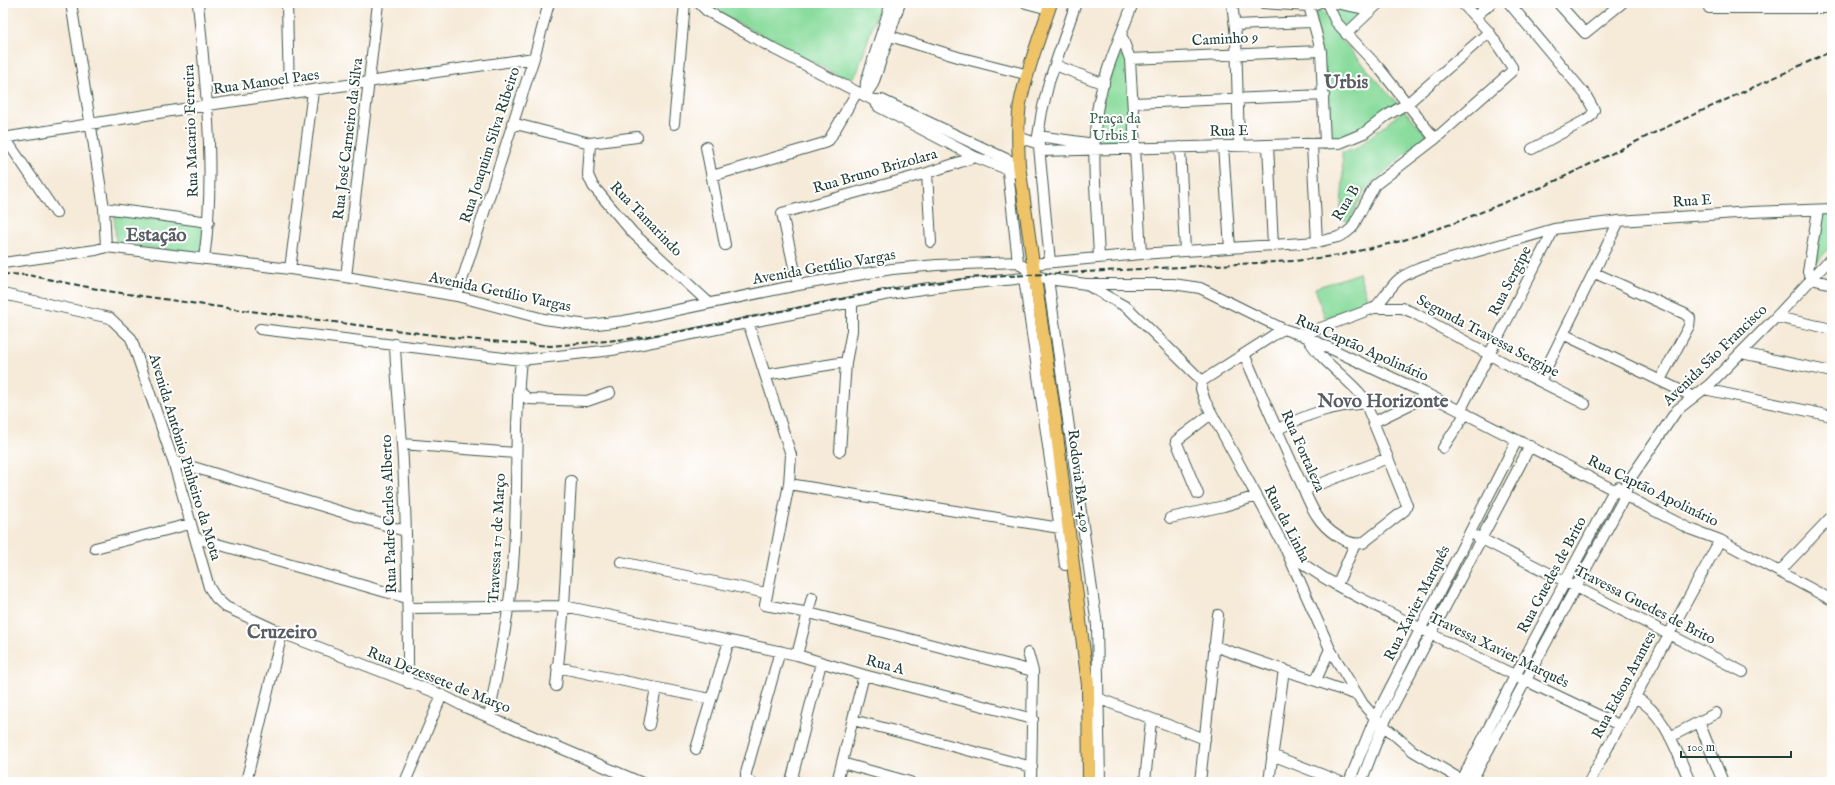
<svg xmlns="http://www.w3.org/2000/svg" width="1835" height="785" font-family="'IM FELL English',serif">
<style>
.green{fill:#8adc9d;stroke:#548c68}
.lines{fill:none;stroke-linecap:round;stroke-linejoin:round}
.minor-casing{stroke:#3f574d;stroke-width:12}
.major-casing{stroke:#3f574d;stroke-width:14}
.minor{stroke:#fff;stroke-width:10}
.major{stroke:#efc469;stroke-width:12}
.rail{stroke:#1f3d34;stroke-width:2;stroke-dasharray:6 3;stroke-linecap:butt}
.labels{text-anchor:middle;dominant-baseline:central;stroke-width:4;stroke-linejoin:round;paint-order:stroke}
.street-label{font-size:15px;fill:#1f3d34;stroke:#fff}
.park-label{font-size:15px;fill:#3a654e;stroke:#fff}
.district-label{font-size:19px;font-weight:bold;fill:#5a5e64;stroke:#fff}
</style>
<rect width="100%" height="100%" fill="#fff"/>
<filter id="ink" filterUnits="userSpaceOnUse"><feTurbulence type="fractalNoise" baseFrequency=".025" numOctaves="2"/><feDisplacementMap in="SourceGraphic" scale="8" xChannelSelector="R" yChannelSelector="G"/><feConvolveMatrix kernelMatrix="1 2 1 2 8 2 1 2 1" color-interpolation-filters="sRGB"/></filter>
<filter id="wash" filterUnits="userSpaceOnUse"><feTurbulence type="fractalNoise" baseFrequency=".012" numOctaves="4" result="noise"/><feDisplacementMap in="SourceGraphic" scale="16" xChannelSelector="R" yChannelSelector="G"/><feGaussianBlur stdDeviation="0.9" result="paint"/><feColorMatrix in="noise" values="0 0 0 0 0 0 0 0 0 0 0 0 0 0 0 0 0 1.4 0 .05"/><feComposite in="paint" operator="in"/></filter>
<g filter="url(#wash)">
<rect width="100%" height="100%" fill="#f6ead8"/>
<path class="green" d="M 706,3 L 880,3 L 857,73 L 852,78 L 845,79 L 709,8 Z
M 1330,6 L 1363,13 L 1342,34 Z
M 1319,10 L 1325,13 L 1340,38 L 1397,103 L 1354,137 L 1329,141 L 1315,12 Z
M 1120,55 L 1129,56 L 1133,146 L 1096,142 L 1106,87 Z
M 1404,110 L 1427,135 L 1365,189 L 1349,222 L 1340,218 L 1343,180 L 1342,152 L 1355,149 Z
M 1832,212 L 1832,245 L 1816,263 L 1822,213 Z
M 114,215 L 205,225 L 201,255 L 116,243 Z
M 1359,273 L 1369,304 L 1325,318 L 1315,288 Z"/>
</g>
<g filter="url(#ink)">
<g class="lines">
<g class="minor-casing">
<path id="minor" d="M 71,3 L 104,208 L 106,247
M 198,3 C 206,87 216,174 204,259
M 287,3 L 289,94
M 699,3 L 707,11 L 774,49 L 865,96 L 873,100 L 879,107 L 975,157 L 1020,174
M 1026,3 L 1041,7
M 1232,3 L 1236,37 L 1239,145
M 1263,3 L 1309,6 L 1318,3
M 1327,3 L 1336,22 L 1379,68 L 1435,139
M 1336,3 L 1371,10
M 1509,3 L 1585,94 L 1594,110 L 1591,116 L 1584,121 L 1532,149
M 1558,3 L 1585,33 L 1622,3
M 1309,6 L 1321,51 L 1325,144
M 1709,8 L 1832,8
M 1476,16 L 1491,3
M 1235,25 L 1312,22
M 1121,34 L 1130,59 L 1141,254
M 1346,34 L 1379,3
M 890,36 L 958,57 L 1021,73
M 1130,59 L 1321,51
M 1055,65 L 1104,84
M 865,96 L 873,84 L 900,3
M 865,96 L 866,82 L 891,3
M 873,100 L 882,100 L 1019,165
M 1133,103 L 1324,95
M 512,123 L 590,143 L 588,175 L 593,186 L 633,233 L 709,303
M 674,124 L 685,3
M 3,135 L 56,213
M 1038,136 L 1094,144
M 1018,137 L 1039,144
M 3,138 L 208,105 L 534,58
M 590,143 L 637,137
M 1268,145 L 1273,246
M 1312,145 L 1317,242
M 1223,146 L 1230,248
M 706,147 L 725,245
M 1180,147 L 1185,251
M 1040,151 L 1340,143 L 1364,133 L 1386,116 L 1408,103 L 1489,32
M 1007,163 L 1018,262
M 927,173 L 931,242
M 712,176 L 824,143 L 829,140 L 857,92
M 104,208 L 209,222
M 1818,210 L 1808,272 L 1811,279 L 1832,284
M 1099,257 C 1097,209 1091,159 1097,111 C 1103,74 1120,38 1133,3
M 1050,262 L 1038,136 L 1042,111 L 1049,82 L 1076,3
M 3,263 L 96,250 L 106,247 L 290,269 L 346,277 L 457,296 L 544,319 L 588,325 L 624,321 L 798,285 L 892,269 L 937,265 L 1018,262 L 1033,275 L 1048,279 L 1086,284 L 1173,284 L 1200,288 L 1283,329 L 1302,335 L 1429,395 L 1690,529 L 1720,540 L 1832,600
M 1032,264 L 1141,254 L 1317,242 L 1338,237 L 1346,233 L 1352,228 L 1375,185 L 1435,139 L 1512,71 L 1512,67 L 1489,32 L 1462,3
M 290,269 L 313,91
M 1595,273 L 1685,314 L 1690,318 L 1689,326 L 1660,380
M 346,277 L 378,3
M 1024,278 L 1065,565
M 1048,279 L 1097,625 L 1100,782
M 798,285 L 782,213 L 927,173 L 975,157
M 1087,285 L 1128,308 L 1202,381 L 1201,389 L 1205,401 L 1286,550 L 1330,649 L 1363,704 L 1375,718 L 1413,751 L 1465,782
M 3,294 L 110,318 L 131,338 L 173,461 L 209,587 L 216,598 L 226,607 L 282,633 L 442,695 L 467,708 L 640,782
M 457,296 L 534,58 L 549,3
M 1374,308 L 1402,308 L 1414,313 L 1521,372 L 1585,404
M 1776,317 L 1832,329
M 748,322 L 791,455 L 789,484 L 765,605 L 809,613 L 1033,671
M 260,329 L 521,360 L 612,350 L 852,302 C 909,288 966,284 1024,278 L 1034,280
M 1563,334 L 1694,397
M 1302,335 L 1374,308 C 1383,300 1388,290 1397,281 C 1404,274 1414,271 1423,267 L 1554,229 L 1619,221 L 1751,212 L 1832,209
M 395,344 C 396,378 400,411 402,445 C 407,524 408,604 408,683
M 1741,353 L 1832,372
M 1244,354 C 1261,393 1278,433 1296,472 C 1303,486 1308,503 1317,516 C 1325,529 1347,547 1363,543 L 1405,510 L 1407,505 L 1363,397 C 1346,376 1321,362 1308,338
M 765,375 L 846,362 L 852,331 L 852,302
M 1202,381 L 1283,329
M 1540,381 L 1619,221
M 1704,389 L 1832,416
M 518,390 L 528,399 L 587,401 L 610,393
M 1460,411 L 1554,229
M 1374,422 L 1429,395
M 1276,430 C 1310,413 1328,407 1366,403
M 402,444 L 515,453
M 1443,448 L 1466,413
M 840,451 L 846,362
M 173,461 L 405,531
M 789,484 L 1066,529
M 1304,490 L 1388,458
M 1198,494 L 1176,441 L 1211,414
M 1170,518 L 1224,506 L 1257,496
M 1476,536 L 1743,672
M 196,538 L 407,598
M 95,548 L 190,524
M 1287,551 C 1322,581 1364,600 1404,620 C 1475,657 1547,691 1619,725
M 621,562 L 766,593
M 1780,571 L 1832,516
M 1337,585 L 1355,544
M 408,608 L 564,606 L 797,655 L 864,675 L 1033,719
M 1214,646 L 1357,695
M 1028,653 L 1033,671 L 1031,782
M 797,655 L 812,597
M 557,667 L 710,699
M 1316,680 L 1330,649
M 556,686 L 564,606 L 571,481
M 1096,695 L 1100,699 L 1205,739
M 1635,697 C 1666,714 1676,751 1690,782
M 489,717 C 499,662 511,607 514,551 C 518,487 514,424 521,360
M 853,720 L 1032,767
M 1699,722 L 1723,782
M 649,725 L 656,688
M 1670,737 L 1716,713
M 696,749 L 729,641
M 1272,755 L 1341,782
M 842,763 L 910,782
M 246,782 L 282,633
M 405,782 L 442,695
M 751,782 L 746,778 L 746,773 L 780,651
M 791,782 L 821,663
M 837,782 L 864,675
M 1145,782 L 1151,720
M 1200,782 L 1218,615
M 1269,782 L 1284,669
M 1349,782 L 1375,718 L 1517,440
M 1361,782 L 1383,725 L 1530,446
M 1461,782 L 1515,676 L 1614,490 L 1619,487
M 1471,782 L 1625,496 L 1628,482 L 1677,410 L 1709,385 L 1776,317 L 1832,257
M 1589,782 L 1720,540"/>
</g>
<g class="major-casing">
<path id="major" d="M 1051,3 C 1040,36 1027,69 1020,104 C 1017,124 1018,145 1019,165 L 1055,419 L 1088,685 L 1089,782"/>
</g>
<use href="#minor" class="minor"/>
<use href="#major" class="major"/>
<path class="rail" d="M 3,274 L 28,275 L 107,291 L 212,306 L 456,338 L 550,346 L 628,339 L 682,331 L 887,290 L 970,278 L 1294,261 L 1341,255 L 1401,241 L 1457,222 L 1545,186 L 1658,131 L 1832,51"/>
</g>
</g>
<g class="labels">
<g class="street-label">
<text transform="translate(1225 39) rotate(-3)">Caminho 9</text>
<text transform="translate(266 82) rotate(-8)">Rua Manoel Paes</text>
<text transform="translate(191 131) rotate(-92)">Rua Macario Ferreira</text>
<text transform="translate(1229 131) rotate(-1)">Rua E</text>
<text transform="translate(348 139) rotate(-83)">Rua José Carneiro da Silva</text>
<text transform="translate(490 145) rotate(-72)">Rua Joaquim Silva Ribeiro</text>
<text transform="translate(875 171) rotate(-16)">Rua Bruno Brizolara</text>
<text transform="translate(1692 201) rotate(-4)">Rua E</text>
<text transform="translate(1346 203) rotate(-59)">Rua B</text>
<text transform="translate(646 219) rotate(46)">Rua Tamarindo</text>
<text transform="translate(824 267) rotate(-10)">Avenida Getúlio Vargas</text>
<text transform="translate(1510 281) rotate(-63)">Rua Sergipe</text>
<text transform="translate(500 292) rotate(12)">Avenida Getúlio Vargas</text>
<text transform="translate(1488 336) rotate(28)">Segunda Travessa Sergipe</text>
<text transform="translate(1362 348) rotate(24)">Rua Captão Apolinário</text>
<text transform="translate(1715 355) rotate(-44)">Avenida São Francisco</text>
<text transform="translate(1303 451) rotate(66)">Rua Fortaleza</text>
<text transform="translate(185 457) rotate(73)">Avenida Antônio Pinheiro da Mota</text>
<text transform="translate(1079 481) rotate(83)">Rodovia BA-409</text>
<text transform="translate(1653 491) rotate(26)">Rua Captão Apolinário</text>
<text transform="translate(389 514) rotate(-92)">Rua Padre Carlos Alberto</text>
<text transform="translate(1287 524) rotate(63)">Rua da Linha</text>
<text transform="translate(497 538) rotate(-87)">Travessa 17 de Março</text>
<text transform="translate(1552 575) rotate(-62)">Rua Guedes de Brito</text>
<text transform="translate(1417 603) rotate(-63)">Rua Xavier Marquês</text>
<text transform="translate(1645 605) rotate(27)">Travessa Guedes de Brito</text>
<text transform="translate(1499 650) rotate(26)">Travessa Xavier Marquês</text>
<text transform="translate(885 665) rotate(15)">Rua A</text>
<text transform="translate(439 680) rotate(22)">Rua Dezessete de Março</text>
<text transform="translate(1624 685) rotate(-62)">Rua Edson Arantes</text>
</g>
<g class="park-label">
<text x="1115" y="118">Praça da<tspan x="1115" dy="17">Urbis I</tspan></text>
</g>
<g class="district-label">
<text x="1346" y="83">Urbis</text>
<text x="156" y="236">Estação</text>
<text x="1383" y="402">Novo Horizonte</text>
<text x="282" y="633">Cruzeiro</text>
</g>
</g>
<rect width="1835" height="785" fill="none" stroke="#fff" stroke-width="16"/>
<path d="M1681 751v6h110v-6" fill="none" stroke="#1f3d34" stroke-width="2"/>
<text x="1687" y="751" font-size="12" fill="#1f3d34" stroke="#ffffff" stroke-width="3" paint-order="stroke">100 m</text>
</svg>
